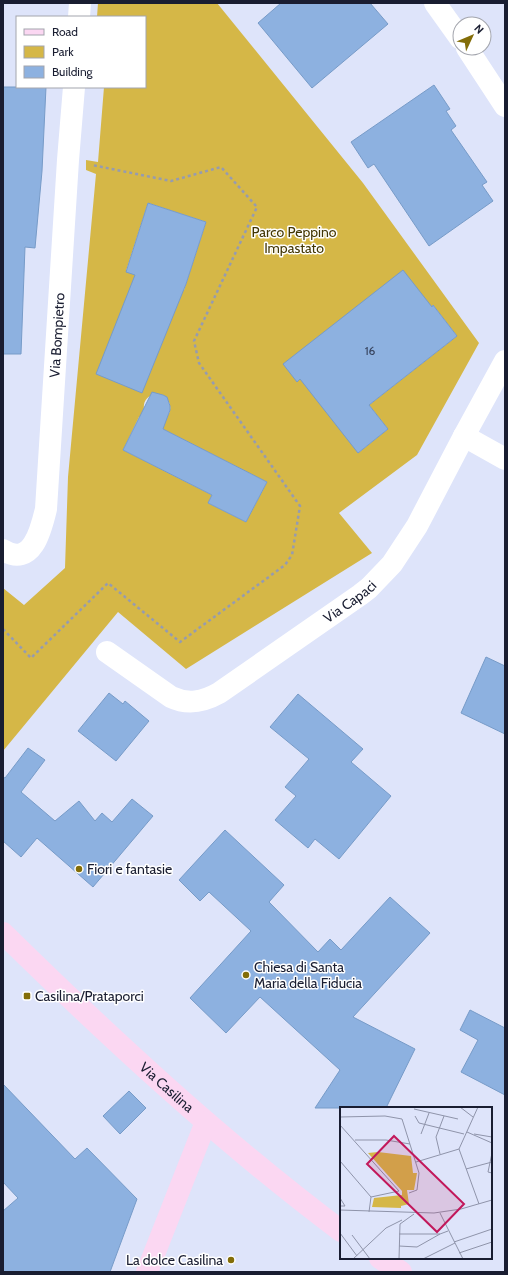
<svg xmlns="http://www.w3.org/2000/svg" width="508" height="1275" font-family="Cabin,sans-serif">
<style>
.green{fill:#d5b747;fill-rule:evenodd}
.building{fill:#8db1e0;stroke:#779bc8}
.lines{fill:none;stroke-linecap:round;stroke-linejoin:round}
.path{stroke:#969bb0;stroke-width:2.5;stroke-dasharray:3 3;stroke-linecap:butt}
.minor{stroke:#fff;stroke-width:22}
.major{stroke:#fbd7f2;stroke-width:22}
.poi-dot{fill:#836d08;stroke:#fff;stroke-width:1.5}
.labels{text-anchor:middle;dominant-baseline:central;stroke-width:3;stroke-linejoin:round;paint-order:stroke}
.number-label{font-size:12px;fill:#36425d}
.park-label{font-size:14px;fill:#423604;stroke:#fff}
.street-label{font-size:14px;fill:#191d31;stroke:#fff}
.poi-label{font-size:14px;fill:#191d31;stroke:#fff;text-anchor:start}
.inset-road{fill:none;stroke:#8f94aa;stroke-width:1}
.view{fill:#c2185b;fill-opacity:0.15;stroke:#c2185b;stroke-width:2}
.inset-edge{fill:none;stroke:#191d31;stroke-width:2}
</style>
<rect width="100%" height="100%" fill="#dee4fa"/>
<path class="green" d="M 98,3 L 217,3 L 363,183 L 479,343 L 417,455 L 339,513 L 372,553 L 186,669 L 118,612 L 3,751 L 3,588 L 24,605 L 65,568 L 68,477 L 96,174 L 86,170 L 86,160 L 98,162 L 104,87 L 145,87 L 145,17 L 97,17 ZM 148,203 L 206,222 L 184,290 L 126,271 ZM 433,305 L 457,336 L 369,405 L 388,429 L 358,453 L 312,370 L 412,322 ZM 154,394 L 163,395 C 171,401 173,410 166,418 L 144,410 C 143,402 146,397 154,394 ZM 139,417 L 267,482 L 246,522 L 208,503 L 212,495 L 123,450 Z"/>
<path class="building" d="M 281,3 L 370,3 L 388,24 L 312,88 L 258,23 Z
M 434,85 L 450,109 L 446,111 L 456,126 L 451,130 L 487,182 L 482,185 L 493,201 L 429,246 L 374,164 L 368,168 L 351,142 Z
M 3,87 L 46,87 L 42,171 L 35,248 L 25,247 L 21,354 L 3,354 Z
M 148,203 L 206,222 L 186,284 L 142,393 L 96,374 L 135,275 L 126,272 Z
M 403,270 L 432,307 L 433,305 L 457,336 L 369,405 L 388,429 L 358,453 L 300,379 L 297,382 L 283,364 Z
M 152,392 L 163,395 L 167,397 L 170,406 L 170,410 L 163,429 L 267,482 L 246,522 L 208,503 L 212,495 L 123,450 Z
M 486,657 L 505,666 L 505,734 L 461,713 Z
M 109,693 L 123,704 L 125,701 L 149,721 L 116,761 L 78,731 Z
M 298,694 L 363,749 L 351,762 L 391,796 L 339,859 L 315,839 L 308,848 L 275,820 L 296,796 L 285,787 L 309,759 L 270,727 Z
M 28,748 L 45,760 L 21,792 L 55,821 L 79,801 L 95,821 L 102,813 L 112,822 L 132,799 L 153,816 L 93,887 L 37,838 L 21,857 L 3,841 L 3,777 L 5,778 Z
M 225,830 L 284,885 L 269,902 L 318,952 L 330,939 L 341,950 L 390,897 L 430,933 L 353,1017 L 415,1049 L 386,1108 L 315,1108 L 340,1070 L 260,997 L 226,1033 L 190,998 L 251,931 L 209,892 L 200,901 L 179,880 Z
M 470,1010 L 505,1028 L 505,1095 L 461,1072 L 478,1040 L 460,1030 Z
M 3,1084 L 75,1159 L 87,1148 L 137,1199 L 110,1272 L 3,1272 L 3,1211 L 18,1198 L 3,1182 Z
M 129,1091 L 146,1108 L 120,1134 L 103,1116 Z"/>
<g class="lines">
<path class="path" d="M 3,629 L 31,658 L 108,583 L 180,642 L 285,565 L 292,555 L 300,506 L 199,363 L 194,341 L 257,207 L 221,167 L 171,181 L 92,165"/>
<g class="minor">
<path d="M 435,3 L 460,38"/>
<path d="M 79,17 L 80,3"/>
<path d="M 467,48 L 505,106"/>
<path d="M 464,436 L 505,459"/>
<path id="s1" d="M 3,550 C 32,568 41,530 46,509 L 68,160 L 74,87"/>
<path id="s2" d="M 107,652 L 171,697 C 188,705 203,702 219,693 L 360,595 L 369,588 L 392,564 L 417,526 L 464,436 L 505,361"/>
</g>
<g class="major">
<path id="s3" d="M 3,933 C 110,1038 221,1141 341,1231"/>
<path d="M 380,1258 L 401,1272"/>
<path d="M 147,1272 L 206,1122"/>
</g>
</g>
<g class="poi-dot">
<circle cx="79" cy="869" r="4"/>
<circle cx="246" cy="975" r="4"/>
<rect x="23" y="992" width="8" height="8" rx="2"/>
<circle cx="231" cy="1260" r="4"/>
</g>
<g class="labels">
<g class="number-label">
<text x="370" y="350">16</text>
</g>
<g class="park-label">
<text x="294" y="232">Parco Peppino<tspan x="294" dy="16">Impastato</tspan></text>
</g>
<g class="street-label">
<text stroke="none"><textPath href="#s1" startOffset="247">Via Bompietro</textPath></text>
<text stroke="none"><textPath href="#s2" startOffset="288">Via Capaci</textPath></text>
<text stroke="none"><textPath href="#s3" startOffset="225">Via Casilina</textPath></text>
</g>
<g class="poi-label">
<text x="87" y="869">Fiori e fantasie</text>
<text x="254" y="967">Chiesa di Santa<tspan x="254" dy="16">Maria della Fiducia</tspan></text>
<text x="35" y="996">Casilina/Prataporci</text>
<text x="223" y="1260" text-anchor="end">La dolce Casilina</text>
</g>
</g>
<g transform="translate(340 1107)">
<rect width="152" height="152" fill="#dee4fa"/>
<path d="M 38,45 L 71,49 L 73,66 L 77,66 L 74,83 L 67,83 L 69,97 L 61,99 L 61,101 L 32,100 L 34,91 L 62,88 L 62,84 L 28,46 Z" fill="#d5b747"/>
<path class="inset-road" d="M 120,0 L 133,10M 138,0 L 119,42 L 139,97M 74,2 L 118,12M 75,9 L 79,16 L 124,27M 0,10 L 45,9 L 62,12 L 79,66 L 77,83 L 69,86M 0,18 L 59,84 L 31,90M 127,25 L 152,36M 81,27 L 89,6M 134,27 L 152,30M 15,33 L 46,33 L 70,37M 152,46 L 148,65 L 152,66M 100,47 L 96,30 L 104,9M 0,54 L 31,90 L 29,105M 76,55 L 119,42M 126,62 L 152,55M 0,91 L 5,99 L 0,99M 0,103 L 94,106 L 121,102 L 152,93M 100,106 L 123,152M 0,126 L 17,149M 59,127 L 100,127 L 108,124M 12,128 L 30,152M 114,135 L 152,122M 59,139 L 77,140 L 100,127M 119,146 L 152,135M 13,152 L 46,121 L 62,113M 59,152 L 60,117 L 74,107M 83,152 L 115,136"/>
<path class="view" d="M 54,29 L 124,97 L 97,125 L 27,57 Z"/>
<rect width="152" height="152" class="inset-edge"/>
</g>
<rect width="508" height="1275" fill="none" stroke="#191d31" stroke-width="8"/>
<rect x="16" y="16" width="130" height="72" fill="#ffffff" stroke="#a3a5ad"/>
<rect x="24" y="29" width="20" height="6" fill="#fbd7f2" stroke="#a3a5ad"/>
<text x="52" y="36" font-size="12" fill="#191d31">Road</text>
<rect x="24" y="46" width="20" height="12" fill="#d5b747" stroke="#a3a5ad"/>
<text x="52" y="56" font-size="12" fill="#191d31">Park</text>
<rect x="24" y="66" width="20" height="12" fill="#8db1e0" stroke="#a3a5ad"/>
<text x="52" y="76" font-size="12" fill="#191d31">Building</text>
<g transform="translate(472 36) rotate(46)"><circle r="19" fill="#ffffff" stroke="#a3a5ad"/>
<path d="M0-3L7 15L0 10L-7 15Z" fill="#836d08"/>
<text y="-6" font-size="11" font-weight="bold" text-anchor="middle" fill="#191d31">N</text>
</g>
</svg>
